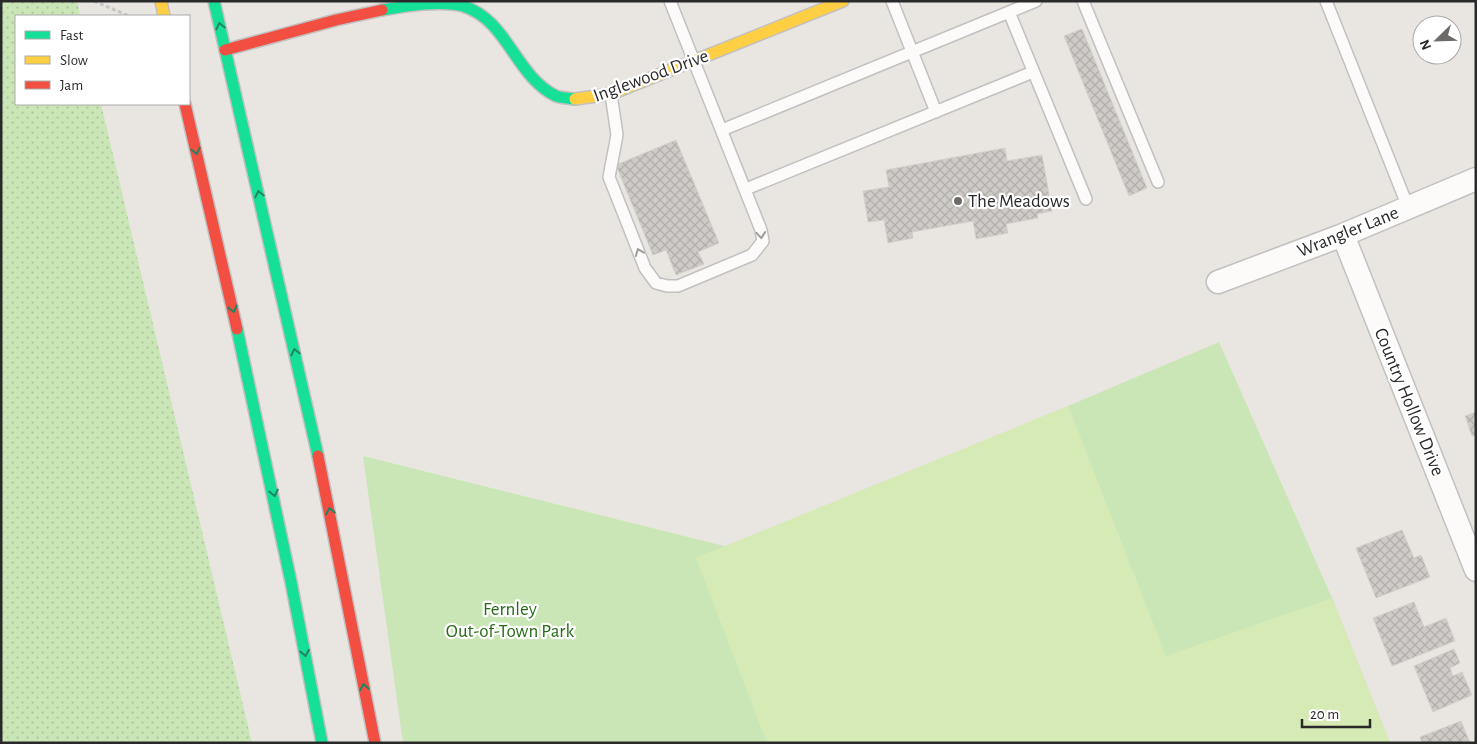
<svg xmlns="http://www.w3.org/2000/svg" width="1477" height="744" font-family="'Alegreya Sans',sans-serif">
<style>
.grass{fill:url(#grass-dots)}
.park{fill:#cae6b7}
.pitch{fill:#d5eab5}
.building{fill:url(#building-cross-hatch);stroke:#d4d1cc}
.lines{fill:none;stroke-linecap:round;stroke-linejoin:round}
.lane-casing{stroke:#c2c1c2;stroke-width:14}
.street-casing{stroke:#c2c1c2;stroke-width:25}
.fast-casing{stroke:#c2c1c2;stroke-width:14}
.slow-casing{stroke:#c2c1c2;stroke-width:14}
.jam-casing{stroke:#c2c1c2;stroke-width:14}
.path{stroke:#c8c7c7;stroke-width:3;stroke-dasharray:4 2.5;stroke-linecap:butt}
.lane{stroke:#fcfbfa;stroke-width:11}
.street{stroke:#fcfbfa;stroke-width:22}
.fast{stroke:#16e098;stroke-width:11}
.slow{stroke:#ffcf43;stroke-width:11}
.jam{stroke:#f24e42;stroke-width:11}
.oneway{stroke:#208561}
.oneway2{stroke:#9e9d9c}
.poi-dot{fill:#6d6b6a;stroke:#fff;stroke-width:2}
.labels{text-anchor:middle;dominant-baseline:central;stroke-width:4.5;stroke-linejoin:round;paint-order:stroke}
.street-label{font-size:19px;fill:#2a2a2a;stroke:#fff}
.poi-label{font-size:19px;fill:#2a2a2a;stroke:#fff;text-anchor:start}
.park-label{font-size:19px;fill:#276b17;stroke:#fff}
</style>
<defs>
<pattern id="grass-dots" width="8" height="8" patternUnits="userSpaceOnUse" patternTransform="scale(1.25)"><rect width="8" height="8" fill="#cae6b7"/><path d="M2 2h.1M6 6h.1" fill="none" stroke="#aec59e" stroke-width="1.8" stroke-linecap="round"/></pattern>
<pattern id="building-cross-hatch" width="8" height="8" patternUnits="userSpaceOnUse" patternTransform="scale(1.25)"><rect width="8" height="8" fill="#cecbc7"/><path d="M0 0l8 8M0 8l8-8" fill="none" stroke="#b1aeab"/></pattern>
</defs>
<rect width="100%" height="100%" fill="#e9e5e0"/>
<path class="grass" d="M 1,1 L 77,1 L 80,16 L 16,16 L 16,104 L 101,104 L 252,743 L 1,743 Z"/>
<path class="park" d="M 1219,342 L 1332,598 L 1390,743 L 403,743 L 363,456 L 1165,656 L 1068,406 Z"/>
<path class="pitch" d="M 1068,406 L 1166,656 L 1332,598 L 1390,743 L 767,743 L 696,558 Z"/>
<path class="building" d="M 1082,29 L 1147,188 L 1129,196 L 1064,36 Z
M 676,140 L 719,243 L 698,252 L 704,264 L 676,275 L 666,250 L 653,255 L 616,165 Z
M 1005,148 L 1007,161 L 1042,155 L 1052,211 L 1037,214 L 1038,218 L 1006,224 L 1008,233 L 976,239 L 973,221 L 912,232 L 913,238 L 888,243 L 884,220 L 868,222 L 863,191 L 889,187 L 886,170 Z
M 1476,412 L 1476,435 L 1472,436 L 1465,416 Z
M 1402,530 L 1414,558 L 1421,555 L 1430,577 L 1376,598 L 1356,548 Z
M 1414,602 L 1424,627 L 1446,618 L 1455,641 L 1392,666 L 1373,618 Z
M 1454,649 L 1460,663 L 1450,668 L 1453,676 L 1462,672 L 1472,695 L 1433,712 L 1414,666 Z
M 1461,721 L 1470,743 L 1422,743 L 1420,737 Z"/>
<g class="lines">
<g class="lane-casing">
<path id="lane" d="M 892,1 L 936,112
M 1083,1 L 1158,182
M 1326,1 L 1408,207
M 1009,12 L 1086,199
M 611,94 L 617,135 L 609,177 L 645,268 L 656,283 L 667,286 L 678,286 L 752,255 L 763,241 L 761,230 L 670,1
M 722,130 L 1036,1
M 746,189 L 1033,72"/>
</g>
<g class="street-casing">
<path id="street" d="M 1343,235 L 1476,570
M 1218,282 L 1343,235 L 1476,179"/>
</g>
<g class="fast-casing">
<path id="fast" d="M 214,1 L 318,456
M 382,10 C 406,6 439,0 463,6 C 508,20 515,76 556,96 C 561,98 569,98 575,99
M 237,329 L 291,582 L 322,743"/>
</g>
<g class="slow-casing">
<path id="slow" d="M 161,1 L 164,16
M 575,99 L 611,94 L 843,1"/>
</g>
<g class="jam-casing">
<path id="jam" d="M 225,50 L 336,20 L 382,10
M 185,104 L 237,329
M 318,456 L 375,743"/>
</g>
<path class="path" d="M 94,1 L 129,16"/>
<use href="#lane" class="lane"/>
<use href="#street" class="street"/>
<use href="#fast" class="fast"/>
<use href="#slow" class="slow"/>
<use href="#jam" class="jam"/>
</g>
<defs><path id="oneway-chevron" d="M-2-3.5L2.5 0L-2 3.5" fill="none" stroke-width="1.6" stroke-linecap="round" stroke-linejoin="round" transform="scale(1.25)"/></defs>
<g class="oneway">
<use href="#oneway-chevron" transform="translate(220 26) rotate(-103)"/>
<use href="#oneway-chevron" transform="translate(196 151) rotate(77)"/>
<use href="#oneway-chevron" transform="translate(259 194) rotate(-103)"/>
<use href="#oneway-chevron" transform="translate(233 309) rotate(77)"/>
<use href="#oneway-chevron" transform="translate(295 352) rotate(-103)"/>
<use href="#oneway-chevron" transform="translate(274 493) rotate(78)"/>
<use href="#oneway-chevron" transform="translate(330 511) rotate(-101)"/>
<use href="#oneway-chevron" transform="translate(305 653) rotate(79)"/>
<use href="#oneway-chevron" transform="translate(364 687) rotate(-100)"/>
</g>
<g class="oneway2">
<use href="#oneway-chevron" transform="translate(761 235) rotate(85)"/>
<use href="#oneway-chevron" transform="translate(639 252) rotate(-112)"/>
</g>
<circle class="poi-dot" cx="958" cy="201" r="5"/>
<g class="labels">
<g class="street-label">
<text transform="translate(651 76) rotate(-20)">Inglewood Drive</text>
<text transform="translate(1348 232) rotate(-22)">Wrangler Lane</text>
<text transform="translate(1409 402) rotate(68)">Country Hollow Drive</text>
</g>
<g class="poi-label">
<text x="968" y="201">The Meadows</text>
</g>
<g class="park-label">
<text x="510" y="609">Fernley<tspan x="510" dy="22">Out-of-Town Park</tspan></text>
</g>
</g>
<rect width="1477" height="744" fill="none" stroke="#2a2a2a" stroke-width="5"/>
<rect x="15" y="15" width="175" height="90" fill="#ffffff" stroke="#aaaaaa"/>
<rect x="25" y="31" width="25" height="8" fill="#16e098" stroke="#aaaaaa"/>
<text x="60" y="40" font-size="15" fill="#2a2a2a">Fast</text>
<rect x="25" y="56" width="25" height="8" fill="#ffcf43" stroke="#aaaaaa"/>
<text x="60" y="65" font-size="15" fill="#2a2a2a">Slow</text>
<rect x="25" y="81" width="25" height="8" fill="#f24e42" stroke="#aaaaaa"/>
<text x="60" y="90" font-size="15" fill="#2a2a2a">Jam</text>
<g transform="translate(1437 40) rotate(247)"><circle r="24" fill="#ffffff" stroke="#aaaaaa"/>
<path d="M0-4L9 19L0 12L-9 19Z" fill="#6d6b6a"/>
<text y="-8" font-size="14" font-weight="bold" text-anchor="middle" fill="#2a2a2a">N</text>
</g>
<path d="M1302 719v8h68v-8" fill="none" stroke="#2a2a2a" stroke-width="2.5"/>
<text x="1310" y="719" font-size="15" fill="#2a2a2a" stroke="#ffffff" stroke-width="4" paint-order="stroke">20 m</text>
</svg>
